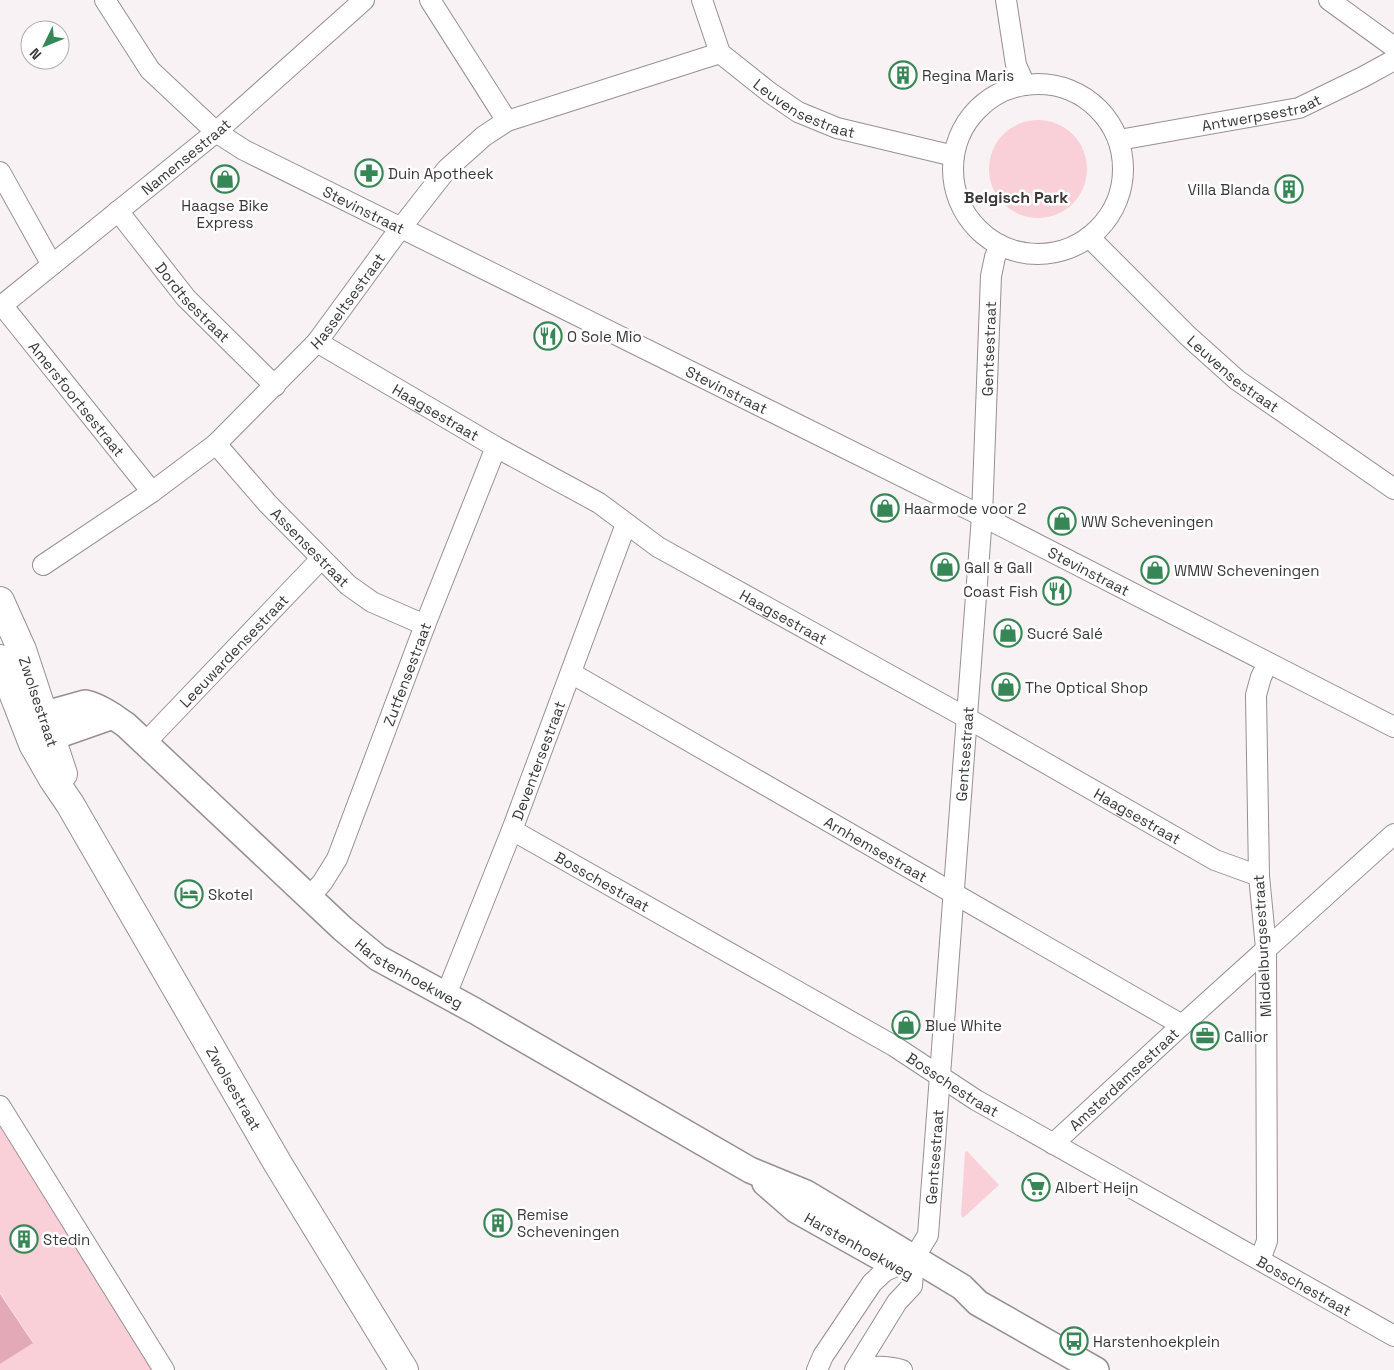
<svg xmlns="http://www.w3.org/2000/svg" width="1394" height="1370" font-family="'Space Grotesk',sans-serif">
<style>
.green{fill:#f9cfd8}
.water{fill:#e4a9b6}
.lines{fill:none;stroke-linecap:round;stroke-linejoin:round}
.minor-casing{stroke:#979092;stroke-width:22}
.tertiary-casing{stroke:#979092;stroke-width:28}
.secondary-casing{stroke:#979092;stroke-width:30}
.minor{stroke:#fff;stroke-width:20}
.tertiary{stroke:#fff;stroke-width:25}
.secondary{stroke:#fff;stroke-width:28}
.labels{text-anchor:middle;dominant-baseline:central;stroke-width:5;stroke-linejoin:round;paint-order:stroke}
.poi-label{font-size:15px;fill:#3a3838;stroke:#fff;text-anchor:start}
.street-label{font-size:15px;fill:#3a3838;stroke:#fff}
.neighbourhood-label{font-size:16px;font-weight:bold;fill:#3a3838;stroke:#fff}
</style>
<rect width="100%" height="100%" fill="#f9f2f4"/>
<path class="green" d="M989 169a49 49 0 1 1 98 0a49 49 0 1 1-98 0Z
M 0,1120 L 129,1329 L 152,1370 L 0,1370 L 0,1364 L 33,1342 L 0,1293 Z
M 967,1151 L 999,1185 L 963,1218 L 961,1215 L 965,1152 Z"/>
<path class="water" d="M 0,1294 L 33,1343 L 0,1364 Z"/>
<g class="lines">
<g class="minor-casing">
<g id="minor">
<path id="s1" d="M 105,0 L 150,70 L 216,132 L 244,150 L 982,516 L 1394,727"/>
<path d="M 430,0 L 507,121"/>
<path id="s2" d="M 702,0 L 720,53 L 769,92 L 798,112 L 837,128 L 954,156"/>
<path d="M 1006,0 L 1016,65 L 1025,85"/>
<path d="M 1329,0 L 1394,47"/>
<circle cx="1038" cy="169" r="85"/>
<path id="s3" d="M 1119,140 L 1299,108 L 1363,77 L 1394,60"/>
<path d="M 0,172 L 52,265"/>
<path id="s4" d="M 118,211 L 186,298 L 275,386"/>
<path id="s5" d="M 1089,237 L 1188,336 L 1237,380 L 1394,489"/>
<path id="s6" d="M 2,305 L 152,492"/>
<path id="s7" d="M 0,307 L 216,132 L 364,0"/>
<path id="s8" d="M 317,342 L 496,447 L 599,503 L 658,547 L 967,718 L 1215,860 L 1259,876"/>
<path id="s9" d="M 216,444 L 268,504 L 348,585 L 372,602 L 425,625"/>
<path id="s10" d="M 43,565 L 152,492 L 216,444 L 317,342 L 393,238 L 447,169 L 484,136 L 507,121 L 720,53"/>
<path id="s11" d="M 571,673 L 1182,1025"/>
<path id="s12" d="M 145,743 L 321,559"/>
<path id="s13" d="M 512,830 L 894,1046 L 976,1100 L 1394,1336"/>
<path id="s14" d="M 309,897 L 322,883 L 337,859 L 425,625 L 496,447"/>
<path id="s15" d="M 446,995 L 512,830 L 626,524"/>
<path d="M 0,1106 L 164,1370"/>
<path id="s16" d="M 1053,1144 L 1182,1025 L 1394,834"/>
<path d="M 1260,1260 L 1267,1241 L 1266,948 L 1259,876 L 1256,695 L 1261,677 L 1268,663"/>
<path id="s17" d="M 817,1370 L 823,1356 L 872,1283 L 885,1271 L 914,1258 L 928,1235 L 982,516 L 991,276 L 995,257 L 1000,245"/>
<path d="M 855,1370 L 897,1302 L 912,1286 L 914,1258"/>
<path d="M 860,1370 C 874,1365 888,1366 902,1370"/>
</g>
</g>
<g class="tertiary-casing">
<g id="tertiary">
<path id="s18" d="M 24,720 L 85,703 C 100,706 114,717 126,725 L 343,929 L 378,958 L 475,1011 L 750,1170 L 806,1193 L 962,1287 L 978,1303 L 1096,1370"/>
<path d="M 33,744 L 113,716"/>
<path d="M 765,1183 L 796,1210 L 887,1261"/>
</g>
</g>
<g class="secondary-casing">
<g id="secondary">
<path id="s19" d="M 0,601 L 22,650 L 63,774"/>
<path id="s20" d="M 0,659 L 33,744 L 53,779 L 70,804 L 278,1164 L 404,1370"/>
</g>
</g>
<use href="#minor" class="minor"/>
<use href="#tertiary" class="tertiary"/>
<use href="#secondary" class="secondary"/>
</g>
<defs>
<g id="building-ring" transform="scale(1.4375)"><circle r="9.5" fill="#fff" stroke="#378656" stroke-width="1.5"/><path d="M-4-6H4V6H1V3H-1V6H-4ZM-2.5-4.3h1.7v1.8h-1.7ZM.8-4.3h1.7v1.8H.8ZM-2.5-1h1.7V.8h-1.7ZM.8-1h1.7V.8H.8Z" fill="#378656"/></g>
<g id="pharmacy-ring" transform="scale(1.4375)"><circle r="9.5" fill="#fff" stroke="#378656" stroke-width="1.5"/><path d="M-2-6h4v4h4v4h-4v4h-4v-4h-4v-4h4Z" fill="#378656"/></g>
<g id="shop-ring" transform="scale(1.4375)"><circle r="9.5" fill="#fff" stroke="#378656" stroke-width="1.5"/><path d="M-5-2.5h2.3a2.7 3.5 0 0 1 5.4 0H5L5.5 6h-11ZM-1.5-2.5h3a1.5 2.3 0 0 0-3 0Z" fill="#378656"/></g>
<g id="restaurant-ring" transform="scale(1.4375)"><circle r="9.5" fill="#fff" stroke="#378656" stroke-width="1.5"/><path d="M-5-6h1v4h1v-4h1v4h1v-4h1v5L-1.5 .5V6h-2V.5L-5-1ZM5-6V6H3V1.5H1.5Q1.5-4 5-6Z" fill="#378656"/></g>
<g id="hotel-ring" transform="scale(1.4375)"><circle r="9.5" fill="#fff" stroke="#378656" stroke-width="1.5"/><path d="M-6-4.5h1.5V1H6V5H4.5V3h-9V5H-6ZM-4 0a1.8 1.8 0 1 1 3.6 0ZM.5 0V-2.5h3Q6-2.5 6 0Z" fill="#378656"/></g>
<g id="office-ring" transform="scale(1.4375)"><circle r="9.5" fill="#fff" stroke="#378656" stroke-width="1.5"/><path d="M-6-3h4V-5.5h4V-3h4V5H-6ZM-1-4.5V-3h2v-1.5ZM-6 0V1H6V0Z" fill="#378656"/></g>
<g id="supermarket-ring" transform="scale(1.4375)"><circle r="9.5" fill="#fff" stroke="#378656" stroke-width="1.5"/><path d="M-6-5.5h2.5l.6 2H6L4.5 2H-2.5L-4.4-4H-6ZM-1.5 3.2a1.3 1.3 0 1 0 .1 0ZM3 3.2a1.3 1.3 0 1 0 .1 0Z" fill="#378656"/></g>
<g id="bus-ring" transform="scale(1.4375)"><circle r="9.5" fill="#fff" stroke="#378656" stroke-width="1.5"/><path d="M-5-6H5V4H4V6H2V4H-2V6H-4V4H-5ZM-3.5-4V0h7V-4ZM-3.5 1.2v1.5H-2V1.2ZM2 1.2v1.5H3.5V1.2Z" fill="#378656"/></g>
</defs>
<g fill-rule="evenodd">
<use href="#building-ring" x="903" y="75"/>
<use href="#pharmacy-ring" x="369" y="173"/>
<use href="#shop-ring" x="225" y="179"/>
<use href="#building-ring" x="1289" y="189"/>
<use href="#restaurant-ring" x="548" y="336"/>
<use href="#shop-ring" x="885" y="508"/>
<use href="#shop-ring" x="1062" y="521"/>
<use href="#shop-ring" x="945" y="567"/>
<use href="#shop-ring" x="1155" y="570"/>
<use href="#restaurant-ring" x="1057" y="591"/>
<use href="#shop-ring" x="1008" y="633"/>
<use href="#shop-ring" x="1006" y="687"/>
<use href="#hotel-ring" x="189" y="894"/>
<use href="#shop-ring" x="906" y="1025"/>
<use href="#office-ring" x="1205" y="1036"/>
<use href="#supermarket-ring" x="1036" y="1187"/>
<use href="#building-ring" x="498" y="1223"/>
<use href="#building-ring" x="24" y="1239"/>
<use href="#bus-ring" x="1074" y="1341"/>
</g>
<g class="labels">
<g class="poi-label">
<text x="922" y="75">Regina Maris</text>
<text x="388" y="173">Duin Apotheek</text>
<text x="1270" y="189" text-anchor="end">Villa Blanda</text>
<text x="225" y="205" text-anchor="middle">Haagse Bike<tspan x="225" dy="17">Express</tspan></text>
<text x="567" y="336">O Sole Mio</text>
<text x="904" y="508">Haarmode voor 2</text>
<text x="1081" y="521">WW Scheveningen</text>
<text x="964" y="567">Gall &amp; Gall</text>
<text x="1174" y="570">WMW Scheveningen</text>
<text x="1038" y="591" text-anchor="end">Coast Fish</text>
<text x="1027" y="633">Sucré Salé</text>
<text x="1025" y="687">The Optical Shop</text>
<text x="208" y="894">Skotel</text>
<text x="925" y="1025">Blue White</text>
<text x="1224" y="1036">Callior</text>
<text x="1055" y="1187">Albert Heijn</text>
<text x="517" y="1214">Remise<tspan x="517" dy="17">Scheveningen</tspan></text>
<text x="43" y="1239">Stedin</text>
<text x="1093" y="1341">Harstenhoekplein</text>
</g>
<g class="street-label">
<text stroke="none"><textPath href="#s2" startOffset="158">Leuvensestraat</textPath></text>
<text stroke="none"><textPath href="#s3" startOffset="145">Antwerpsestraat</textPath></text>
<text stroke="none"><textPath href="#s7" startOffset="239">Namensestraat</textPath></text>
<text stroke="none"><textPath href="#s1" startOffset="341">Stevinstraat</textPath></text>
<text stroke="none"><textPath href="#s10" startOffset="406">Hasseltsestraat</textPath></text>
<text stroke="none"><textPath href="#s4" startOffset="118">Dordtsestraat</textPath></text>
<text stroke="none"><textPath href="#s17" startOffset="1068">Gentsestraat</textPath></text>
<text stroke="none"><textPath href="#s5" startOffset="199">Leuvensestraat</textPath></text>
<text stroke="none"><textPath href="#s1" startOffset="746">Stevinstraat</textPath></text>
<text stroke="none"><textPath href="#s6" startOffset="120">Amersfoortsestraat</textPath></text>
<text stroke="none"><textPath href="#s8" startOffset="138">Haagsestraat</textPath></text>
<text stroke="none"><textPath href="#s9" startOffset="140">Assensestraat</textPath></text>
<text stroke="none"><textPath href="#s1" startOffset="1151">Stevinstraat</textPath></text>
<text stroke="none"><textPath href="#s8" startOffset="542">Haagsestraat</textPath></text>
<text stroke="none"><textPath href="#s12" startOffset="128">Leeuwardensestraat</textPath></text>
<text stroke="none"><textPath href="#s14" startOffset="245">Zutfensestraat</textPath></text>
<text stroke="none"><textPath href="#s19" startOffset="108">Zwolsestraat</textPath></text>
<text stroke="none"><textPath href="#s17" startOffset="662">Gentsestraat</textPath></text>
<text stroke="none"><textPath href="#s15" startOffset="252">Deventersestraat</textPath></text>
<text stroke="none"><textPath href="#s8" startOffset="948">Haagsestraat</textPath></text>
<text stroke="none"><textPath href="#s11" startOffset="352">Arnhemsestraat</textPath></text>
<text stroke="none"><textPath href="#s13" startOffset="104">Bosschestraat</textPath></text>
<text transform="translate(1262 946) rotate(-93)">Middelburgsestraat</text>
<text stroke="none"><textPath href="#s18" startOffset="488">Harstenhoekweg</textPath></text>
<text stroke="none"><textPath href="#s16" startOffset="96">Amsterdamsestraat</textPath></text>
<text stroke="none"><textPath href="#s13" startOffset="509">Bosschestraat</textPath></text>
<text stroke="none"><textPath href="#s20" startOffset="490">Zwolsestraat</textPath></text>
<text stroke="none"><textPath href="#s17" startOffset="258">Gentsestraat</textPath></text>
<text transform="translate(859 1246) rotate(29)">Harstenhoekweg</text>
<text stroke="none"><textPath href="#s13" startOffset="914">Bosschestraat</textPath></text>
</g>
<g class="neighbourhood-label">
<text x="1016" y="197">Belgisch Park</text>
</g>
</g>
<g transform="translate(45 45) rotate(227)"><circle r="24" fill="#ffffff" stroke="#b0afaf"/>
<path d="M0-4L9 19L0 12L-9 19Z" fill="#378656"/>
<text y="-8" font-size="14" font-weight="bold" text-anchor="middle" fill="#3a3838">N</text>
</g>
</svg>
